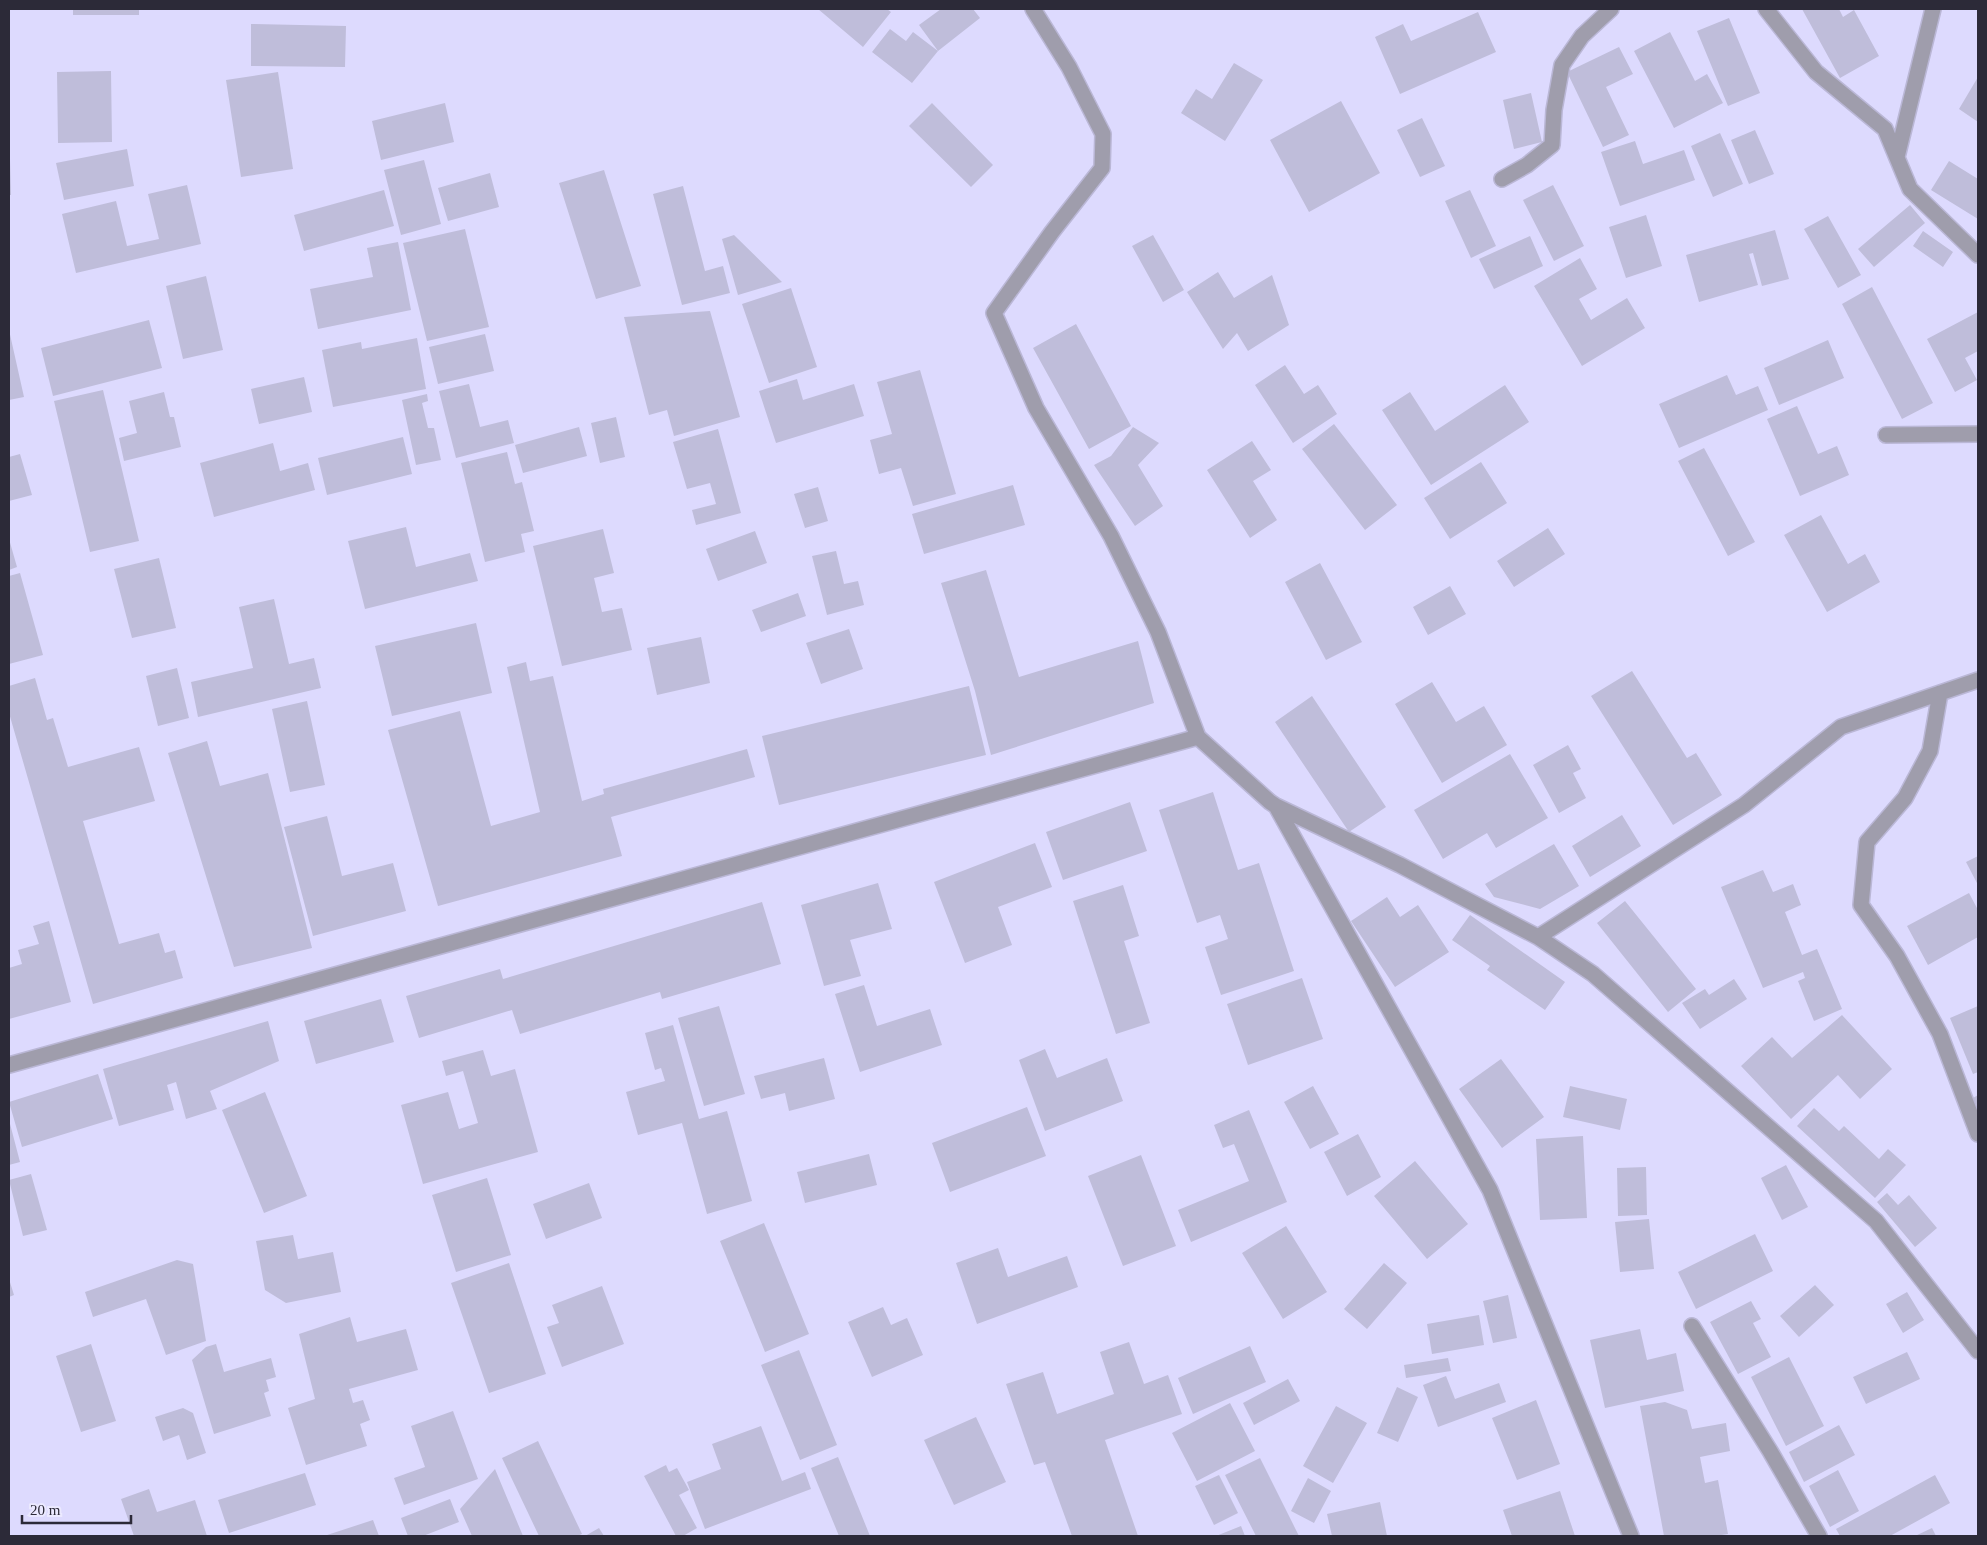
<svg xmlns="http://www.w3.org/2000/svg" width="1987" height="1545" font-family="'Times New Roman',serif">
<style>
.building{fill:#bfbdda}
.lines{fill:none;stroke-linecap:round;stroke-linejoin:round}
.lane-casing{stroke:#bab7d6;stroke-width:18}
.lane{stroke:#9f9dac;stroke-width:15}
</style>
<rect width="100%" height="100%" fill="#dddafe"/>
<path class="building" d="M 73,9 L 139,9 L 139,15 L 73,15 Z
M 818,9 L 887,9 L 891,12 L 863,47 Z
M 941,9 L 973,9 L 980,18 L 938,51 L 919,25 Z
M 1802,9 L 1839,9 L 1843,17 L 1854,10 L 1879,56 L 1840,78 Z
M 1478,12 L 1496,52 L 1400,94 L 1375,37 L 1403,24 L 1411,41 Z
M 1729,18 L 1760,93 L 1728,106 L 1697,31 Z
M 251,24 L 346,26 L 345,67 L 251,66 Z
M 890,29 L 906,41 L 913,32 L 938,51 L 912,83 L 872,52 Z
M 1670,32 L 1695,81 L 1707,74 L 1723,103 L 1674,128 L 1634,51 Z
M 1619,47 L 1633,74 L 1606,87 L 1629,135 L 1603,147 L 1567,72 Z
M 1234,63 L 1263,80 L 1225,141 L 1181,113 L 1196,89 L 1212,99 Z
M 111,71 L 112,142 L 58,143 L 57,72 Z
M 278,72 L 293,169 L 241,177 L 226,80 Z
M 1978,77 L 1978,122 L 1959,109 Z
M 1531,93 L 1542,142 L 1514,149 L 1503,100 Z
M 1341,101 L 1380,173 L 1309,212 L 1270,140 Z
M 445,103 L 454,142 L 381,160 L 372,121 Z
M 932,103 L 993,165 L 971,187 L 909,126 Z
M 1422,118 L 1445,166 L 1420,177 L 1397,130 Z
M 1755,130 L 1774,174 L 1749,184 L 1731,140 Z
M 1720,133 L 1743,184 L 1713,197 L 1691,146 Z
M 1635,141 L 1643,164 L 1684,150 L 1695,180 L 1620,206 L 1601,152 Z
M 127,149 L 134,186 L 64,200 L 56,163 Z
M 9,159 L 10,159 L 11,195 L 9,195 Z
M 424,160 L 441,224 L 401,235 L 384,170 Z
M 1949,161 L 1978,179 L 1978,219 L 1931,190 Z
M 604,170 L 641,286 L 596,299 L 559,183 Z
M 490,173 L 499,207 L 448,221 L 438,188 Z
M 187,185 L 201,244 L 76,273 L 62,214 L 116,201 L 127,246 L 159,239 L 148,194 Z
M 1553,185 L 1584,246 L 1554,261 L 1523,200 Z
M 683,186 L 705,271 L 723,266 L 730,293 L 682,305 L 653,194 Z
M 384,190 L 394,226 L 304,251 L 294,215 Z
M 1470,190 L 1496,246 L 1471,258 L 1445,201 Z
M 1910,205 L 1925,223 L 1874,267 L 1858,249 Z
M 1646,215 L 1662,266 L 1626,278 L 1609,227 Z
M 1828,216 L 1861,275 L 1838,288 L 1804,229 Z
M 465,229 L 489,327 L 427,341 L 403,243 Z
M 1775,230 L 1789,279 L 1762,286 L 1753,253 L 1749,254 L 1758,285 L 1699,302 L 1686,255 Z
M 1923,231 L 1953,252 L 1943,267 L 1913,246 Z
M 734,235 L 782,282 L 738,295 L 722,239 Z
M 1153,235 L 1184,290 L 1163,302 L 1132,246 Z
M 1530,236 L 1543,266 L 1494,289 L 1479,259 Z
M 398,242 L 411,310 L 318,329 L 310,289 L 373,277 L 367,248 Z
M 1580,258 L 1597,289 L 1579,299 L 1591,320 L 1627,298 L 1645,328 L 1582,366 L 1534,286 Z
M 1218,272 L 1234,298 L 1272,275 L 1289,325 L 1248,351 L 1237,333 L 1223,349 L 1187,292 Z
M 206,276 L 223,350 L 183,359 L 166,286 Z
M 1872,287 L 1933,403 L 1902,419 L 1842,304 Z
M 791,288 L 817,367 L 769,383 L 742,304 Z
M 710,311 L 740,417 L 674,436 L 667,410 L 649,415 L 624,317 Z
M 1978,312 L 1978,351 L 1965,358 L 1977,380 L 1955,392 L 1927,339 Z
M 149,320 L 162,368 L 53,396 L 41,348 Z
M 1076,324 L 1131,426 L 1089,449 L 1033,348 Z
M 9,330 L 24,397 L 9,400 Z
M 485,334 L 494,371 L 438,384 L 429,347 Z
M 417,338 L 426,389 L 333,407 L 322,350 L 361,342 L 362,349 Z
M 1828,340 L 1844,378 L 1779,405 L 1764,368 Z
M 1285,365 L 1304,394 L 1318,385 L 1337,414 L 1293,443 L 1255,385 Z
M 920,370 L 956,494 L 913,506 L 901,468 L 879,474 L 870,440 L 892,434 L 877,382 Z
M 1727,375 L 1736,395 L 1758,386 L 1768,410 L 1679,448 L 1659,404 Z
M 304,377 L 312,412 L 259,424 L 251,389 Z
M 797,379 L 803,400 L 854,384 L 864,416 L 776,443 L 759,391 Z
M 469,384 L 480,427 L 508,420 L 514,443 L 456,458 L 439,391 Z
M 1505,385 L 1529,422 L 1431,485 L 1382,410 L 1410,392 L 1435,431 Z
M 103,390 L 139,541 L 90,552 L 54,401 Z
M 164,392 L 170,417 L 174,417 L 181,447 L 124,461 L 119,438 L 137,433 L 129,401 Z
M 427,394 L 428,401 L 422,403 L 428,428 L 434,428 L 441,460 L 416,465 L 402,400 Z
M 1797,406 L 1818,454 L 1837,446 L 1849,475 L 1800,496 L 1767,419 Z
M 616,417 L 625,457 L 600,463 L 591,423 Z
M 1334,424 L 1397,505 L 1365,530 L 1302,449 Z
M 579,427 L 587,456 L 523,473 L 515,445 Z
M 1133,427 L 1159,443 L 1138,465 L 1163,506 L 1135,526 L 1094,465 L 1111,456 Z
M 718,429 L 741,513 L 696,525 L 692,510 L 716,504 L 710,483 L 687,489 L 673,442 Z
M 403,437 L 412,474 L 327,495 L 318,458 Z
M 1252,441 L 1271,470 L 1253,481 L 1277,520 L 1250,538 L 1207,470 Z
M 273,443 L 280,471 L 308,463 L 315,490 L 214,517 L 200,463 Z
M 1704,448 L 1755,542 L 1728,556 L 1678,461 Z
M 507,452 L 515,484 L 522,482 L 534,531 L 521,534 L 525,552 L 485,562 L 461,463 Z
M 20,454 L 32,495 L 9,501 L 9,457 Z
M 1481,462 L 1507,503 L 1450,539 L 1424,498 Z
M 1013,485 L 1025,525 L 924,554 L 912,514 Z
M 818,487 L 828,521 L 805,528 L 794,494 Z
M 1821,515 L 1848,564 L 1865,554 L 1880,582 L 1827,612 L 1784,535 Z
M 406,527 L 416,567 L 470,553 L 478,581 L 365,609 L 348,541 Z
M 1548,528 L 1565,554 L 1514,587 L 1497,561 Z
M 603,529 L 614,573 L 594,578 L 602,612 L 622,608 L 632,650 L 562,666 L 533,546 Z
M 755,531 L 767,563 L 718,581 L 706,549 Z
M 9,539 L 17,567 L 9,570 Z
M 836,551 L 844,584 L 858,581 L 864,605 L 827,615 L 812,556 Z
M 159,558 L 176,628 L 132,638 L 114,569 Z
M 1320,563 L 1362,642 L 1326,660 L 1285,582 Z
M 986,570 L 1019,677 L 1138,641 L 1154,703 L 991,755 L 975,691 L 941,583 Z
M 20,573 L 43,655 L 9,664 L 9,576 Z
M 1450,586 L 1466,614 L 1428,635 L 1413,607 Z
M 798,593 L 806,616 L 761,632 L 752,610 Z
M 274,599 L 289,664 L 314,658 L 321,688 L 198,717 L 191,682 L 253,668 L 239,607 Z
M 476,623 L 492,693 L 392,716 L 375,646 Z
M 849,629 L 863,669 L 821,684 L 806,643 Z
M 701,637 L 710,683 L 657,695 L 647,648 Z
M 526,662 L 530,681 L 553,676 L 582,801 L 604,794 L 603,789 L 747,749 L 755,777 L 611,817 L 622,856 L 438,906 L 388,730 L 460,711 L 491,826 L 540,812 L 507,667 Z
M 177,668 L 189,718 L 158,726 L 146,676 Z
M 1632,671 L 1687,758 L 1696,753 L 1722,795 L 1673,825 L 1591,696 Z
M 35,678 L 47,720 L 53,718 L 68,767 L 139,747 L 155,801 L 83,821 L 119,944 L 159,933 L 165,953 L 175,950 L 183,978 L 93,1004 L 9,713 L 9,686 Z
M 1432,682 L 1456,722 L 1484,706 L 1507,745 L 1442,783 L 1395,704 Z
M 969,686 L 986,755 L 779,805 L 762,736 Z
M 1312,696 L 1386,807 L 1349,832 L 1275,722 Z
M 307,701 L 325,785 L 290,792 L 272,709 Z
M 207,741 L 220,786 L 268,773 L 312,948 L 234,967 L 168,753 Z
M 1568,745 L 1581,769 L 1573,773 L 1586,798 L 1559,813 L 1533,765 Z
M 1510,754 L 1548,818 L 1496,848 L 1487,833 L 1443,859 L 1414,810 Z
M 1213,792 L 1238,870 L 1259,863 L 1294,971 L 1221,995 L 1205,947 L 1228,939 L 1220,915 L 1197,923 L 1159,810 Z
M 1130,802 L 1147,851 L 1063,880 L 1046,832 Z
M 1622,815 L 1641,846 L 1590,877 L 1572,846 Z
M 327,816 L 342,876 L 393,863 L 406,911 L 313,936 L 284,827 Z
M 1035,843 L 1052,887 L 998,907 L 1012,945 L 965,963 L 934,882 Z
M 1554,844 L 1579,886 L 1540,909 L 1494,897 L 1485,884 Z
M 1978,856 L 1978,885 L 1966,862 Z
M 1763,870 L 1773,892 L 1793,884 L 1801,905 L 1785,912 L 1802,955 L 1817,949 L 1842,1009 L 1814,1021 L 1798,981 L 1805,978 L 1803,972 L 1763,988 L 1721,887 Z
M 878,883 L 892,929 L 850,940 L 861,976 L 824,986 L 801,905 Z
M 1123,885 L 1139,936 L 1124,941 L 1150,1023 L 1116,1034 L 1073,901 Z
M 1969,893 L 1978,910 L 1978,937 L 1928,965 L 1907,926 Z
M 1387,897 L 1400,917 L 1418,905 L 1449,952 L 1395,987 L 1351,921 Z
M 1625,901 L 1696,989 L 1668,1012 L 1597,923 Z
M 762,902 L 781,964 L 662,999 L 660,992 L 520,1034 L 512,1010 L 419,1038 L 406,996 L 500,969 L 503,979 Z
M 1470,915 L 1565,982 L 1545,1010 L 1487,970 L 1490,966 L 1452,940 Z
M 49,921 L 71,1002 L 9,1019 L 9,968 L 22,964 L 18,950 L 39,944 L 33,926 Z
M 1302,978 L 1323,1039 L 1248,1065 L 1227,1004 Z
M 1734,979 L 1747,999 L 1700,1029 L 1682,1003 L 1705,989 L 1709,995 Z
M 864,985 L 877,1026 L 930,1009 L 942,1045 L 860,1072 L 835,994 Z
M 381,999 L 394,1042 L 316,1064 L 304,1021 Z
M 719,1006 L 745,1094 L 704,1106 L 678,1018 Z
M 1978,1006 L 1978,1072 L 1973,1074 L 1950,1018 Z
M 1842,1015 L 1892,1069 L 1860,1099 L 1838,1075 L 1791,1119 L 1741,1066 L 1772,1037 L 1792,1058 Z
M 268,1021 L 279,1061 L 210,1091 L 217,1109 L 186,1119 L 176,1082 L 167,1085 L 174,1110 L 119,1126 L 103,1069 Z
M 673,1025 L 699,1119 L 727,1111 L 752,1201 L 707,1214 L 682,1123 L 638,1135 L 626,1092 L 665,1081 L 661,1068 L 655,1070 L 645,1033 Z
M 1045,1049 L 1057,1078 L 1107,1058 L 1123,1101 L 1045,1131 L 1019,1060 Z
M 483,1050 L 491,1076 L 515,1069 L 538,1152 L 423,1184 L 401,1105 L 448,1092 L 459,1129 L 478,1123 L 463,1071 L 446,1076 L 442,1061 Z
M 824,1058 L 835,1099 L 789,1111 L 785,1093 L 761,1099 L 754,1076 Z
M 1501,1059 L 1544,1117 L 1502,1148 L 1459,1089 Z
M 98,1074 L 113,1119 L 22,1147 L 9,1102 Z
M 1313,1086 L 1339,1134 L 1310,1149 L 1284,1102 Z
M 1570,1086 L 1627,1099 L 1620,1130 L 1563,1117 Z
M 265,1092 L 307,1196 L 264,1213 L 222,1110 Z
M 1978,1095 L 1978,1108 L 1973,1098 Z
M 1027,1107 L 1046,1156 L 950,1192 L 932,1143 Z
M 1814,1108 L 1839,1131 L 1844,1126 L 1879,1159 L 1888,1149 L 1906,1165 L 1875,1198 L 1797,1126 Z
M 1249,1110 L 1287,1202 L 1191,1242 L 1178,1210 L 1249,1181 L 1234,1144 L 1223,1148 L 1214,1125 Z
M 9,1120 L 20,1162 L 9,1165 Z
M 1358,1134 L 1381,1177 L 1347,1196 L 1324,1152 Z
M 1583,1136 L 1587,1218 L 1540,1220 L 1536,1139 Z
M 869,1154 L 877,1185 L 805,1203 L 797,1172 Z
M 1141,1155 L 1176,1246 L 1123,1266 L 1088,1176 Z
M 1415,1161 L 1468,1224 L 1427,1259 L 1374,1196 Z
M 1786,1165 L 1808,1207 L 1782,1220 L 1761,1178 Z
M 1646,1167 L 1647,1215 L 1618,1216 L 1617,1168 Z
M 31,1174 L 47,1230 L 23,1236 L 9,1180 Z
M 487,1178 L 511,1255 L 456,1272 L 432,1195 Z
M 589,1183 L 602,1218 L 546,1239 L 533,1204 Z
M 1887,1193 L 1898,1205 L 1909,1195 L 1937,1228 L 1915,1247 L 1877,1202 Z
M 1649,1219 L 1654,1269 L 1620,1272 L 1615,1222 Z
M 764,1223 L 809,1334 L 765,1352 L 720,1241 Z
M 1286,1226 L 1327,1292 L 1283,1319 L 1242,1253 Z
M 1755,1234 L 1773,1271 L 1696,1309 L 1678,1272 Z
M 293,1235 L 298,1259 L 333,1252 L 341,1292 L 286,1303 L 265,1290 L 256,1241 Z
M 998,1248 L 1008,1277 L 1067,1256 L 1078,1287 L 977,1324 L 956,1263 Z
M 177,1260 L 193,1264 L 206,1341 L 166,1355 L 146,1299 L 93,1317 L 85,1292 Z
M 509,1263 L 546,1374 L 489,1393 L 451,1283 Z
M 1384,1263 L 1407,1283 L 1367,1329 L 1344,1309 Z
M 9,1279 L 14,1295 L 9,1297 Z
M 1815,1285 L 1834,1305 L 1799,1337 L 1780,1316 Z
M 602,1286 L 624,1344 L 562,1367 L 547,1327 L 559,1323 L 552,1305 Z
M 1907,1292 L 1924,1320 L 1903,1333 L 1886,1304 Z
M 1508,1295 L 1517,1338 L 1493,1343 L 1483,1301 Z
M 1751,1301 L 1761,1319 L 1753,1323 L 1771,1357 L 1738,1374 L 1710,1322 Z
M 883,1307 L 891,1325 L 907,1318 L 923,1355 L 872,1377 L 848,1322 Z
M 1479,1315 L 1484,1345 L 1432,1354 L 1427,1324 Z
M 350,1317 L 357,1342 L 406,1329 L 418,1370 L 349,1389 L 353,1403 L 363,1400 L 370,1420 L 360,1424 L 367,1446 L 306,1465 L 288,1408 L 315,1399 L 299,1334 Z
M 1640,1329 L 1647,1360 L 1676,1353 L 1684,1391 L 1605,1408 L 1590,1340 Z
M 1129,1342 L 1144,1384 L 1168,1375 L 1182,1414 L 1105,1440 L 1138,1536 L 1072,1536 L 1045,1462 L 1034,1465 L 1006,1384 L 1043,1372 L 1057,1414 L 1114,1394 L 1100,1352 Z
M 91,1344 L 116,1421 L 81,1432 L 56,1356 Z
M 216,1344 L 224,1372 L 271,1358 L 276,1377 L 266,1380 L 269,1391 L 264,1393 L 271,1416 L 214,1434 L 192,1360 L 206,1347 Z
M 1250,1346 L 1266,1382 L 1193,1414 L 1178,1378 Z
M 799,1350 L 837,1445 L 800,1460 L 761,1365 Z
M 1907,1352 L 1920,1379 L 1866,1404 L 1853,1377 Z
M 1789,1357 L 1824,1426 L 1786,1446 L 1751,1377 Z
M 1448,1358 L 1451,1371 L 1406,1378 L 1404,1365 Z
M 1446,1376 L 1455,1399 L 1499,1383 L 1506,1402 L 1438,1427 L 1423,1385 Z
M 1288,1379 L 1300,1401 L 1254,1425 L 1243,1403 Z
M 1397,1387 L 1418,1397 L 1398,1442 L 1377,1433 Z
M 1536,1400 L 1560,1464 L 1517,1480 L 1492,1418 Z
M 1665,1402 L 1687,1410 L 1692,1429 L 1726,1423 L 1730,1451 L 1700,1457 L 1705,1483 L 1718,1480 L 1728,1534 L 1715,1536 L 1664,1536 L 1640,1406 Z
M 1230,1403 L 1255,1451 L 1197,1481 L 1172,1433 Z
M 1336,1406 L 1367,1423 L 1333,1483 L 1303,1466 Z
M 183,1408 L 193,1413 L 206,1453 L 187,1460 L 179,1435 L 163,1441 L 155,1417 Z
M 453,1411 L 478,1479 L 404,1505 L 394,1478 L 425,1467 L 411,1426 Z
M 976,1417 L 1006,1482 L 954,1505 L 924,1440 Z
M 1839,1425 L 1855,1455 L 1804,1482 L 1789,1452 Z
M 761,1426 L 782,1481 L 805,1472 L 811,1489 L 705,1529 L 687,1482 L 721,1469 L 712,1444 Z
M 538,1441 L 582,1534 L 577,1536 L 539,1536 L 502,1458 Z
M 838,1457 L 870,1536 L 839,1536 L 811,1468 Z
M 1260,1458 L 1299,1536 L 1256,1536 L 1225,1475 Z
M 666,1465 L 669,1472 L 677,1468 L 689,1490 L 679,1495 L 697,1528 L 683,1536 L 676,1536 L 644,1476 Z
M 495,1469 L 523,1536 L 472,1536 L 460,1509 Z
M 1838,1470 L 1859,1511 L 1830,1527 L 1809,1486 Z
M 305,1473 L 316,1505 L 229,1533 L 218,1500 Z
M 1219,1475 L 1238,1513 L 1214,1525 L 1195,1486 Z
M 1935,1475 L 1950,1503 L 1890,1536 L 1840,1536 L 1836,1529 Z
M 1308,1478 L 1331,1491 L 1314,1523 L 1291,1511 Z
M 149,1489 L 157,1512 L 195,1500 L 207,1536 L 134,1536 L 121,1499 Z
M 1560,1491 L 1575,1536 L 1512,1536 L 1503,1510 Z
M 450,1499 L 459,1522 L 423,1536 L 408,1536 L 401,1518 Z
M 1380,1502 L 1387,1536 L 1332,1536 L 1327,1514 Z
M 373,1520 L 379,1536 L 324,1536 Z
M 1241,1526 L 1245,1536 L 1216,1536 Z
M 599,1528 L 604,1536 L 585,1536 Z
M 1932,1528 L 1936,1536 L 1915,1536 Z"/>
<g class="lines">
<g class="lane-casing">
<path id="lane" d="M 1033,9 L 1069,67 L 1103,134 L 1102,168 L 1052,232 L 994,313 L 1036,408 L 1111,536 L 1158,632 L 1198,737
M 1766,9 L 1816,72 L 1885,129 L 1910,189 L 1978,255
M 1897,157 L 1933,9
M 1502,179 L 1527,165 L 1552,145 L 1554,110 L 1562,65 L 1582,36 L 1611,9
M 1886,435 L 1978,434
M 1940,693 L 1930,751 L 1905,798 L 1867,842 L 1861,905 L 1897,956 L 1940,1034 L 1978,1134
M 1276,806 L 1400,865 L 1538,937 L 1744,805 L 1841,727 L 1978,680
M 1538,937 L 1593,974 L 1876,1221 L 1978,1351
M 9,1065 L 1198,737 L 1270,802 L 1276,806 L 1490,1190 L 1631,1536
M 1692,1326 L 1770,1451 L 1819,1536"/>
</g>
<use href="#lane" class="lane"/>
</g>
<rect width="1987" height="1545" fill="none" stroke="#2c2a38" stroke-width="20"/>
<path d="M22 1515v8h109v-8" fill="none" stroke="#2c2a38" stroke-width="2.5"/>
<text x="30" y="1515" font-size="15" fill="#2c2a38" stroke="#ebe9ff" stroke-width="4" paint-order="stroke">20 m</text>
</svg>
